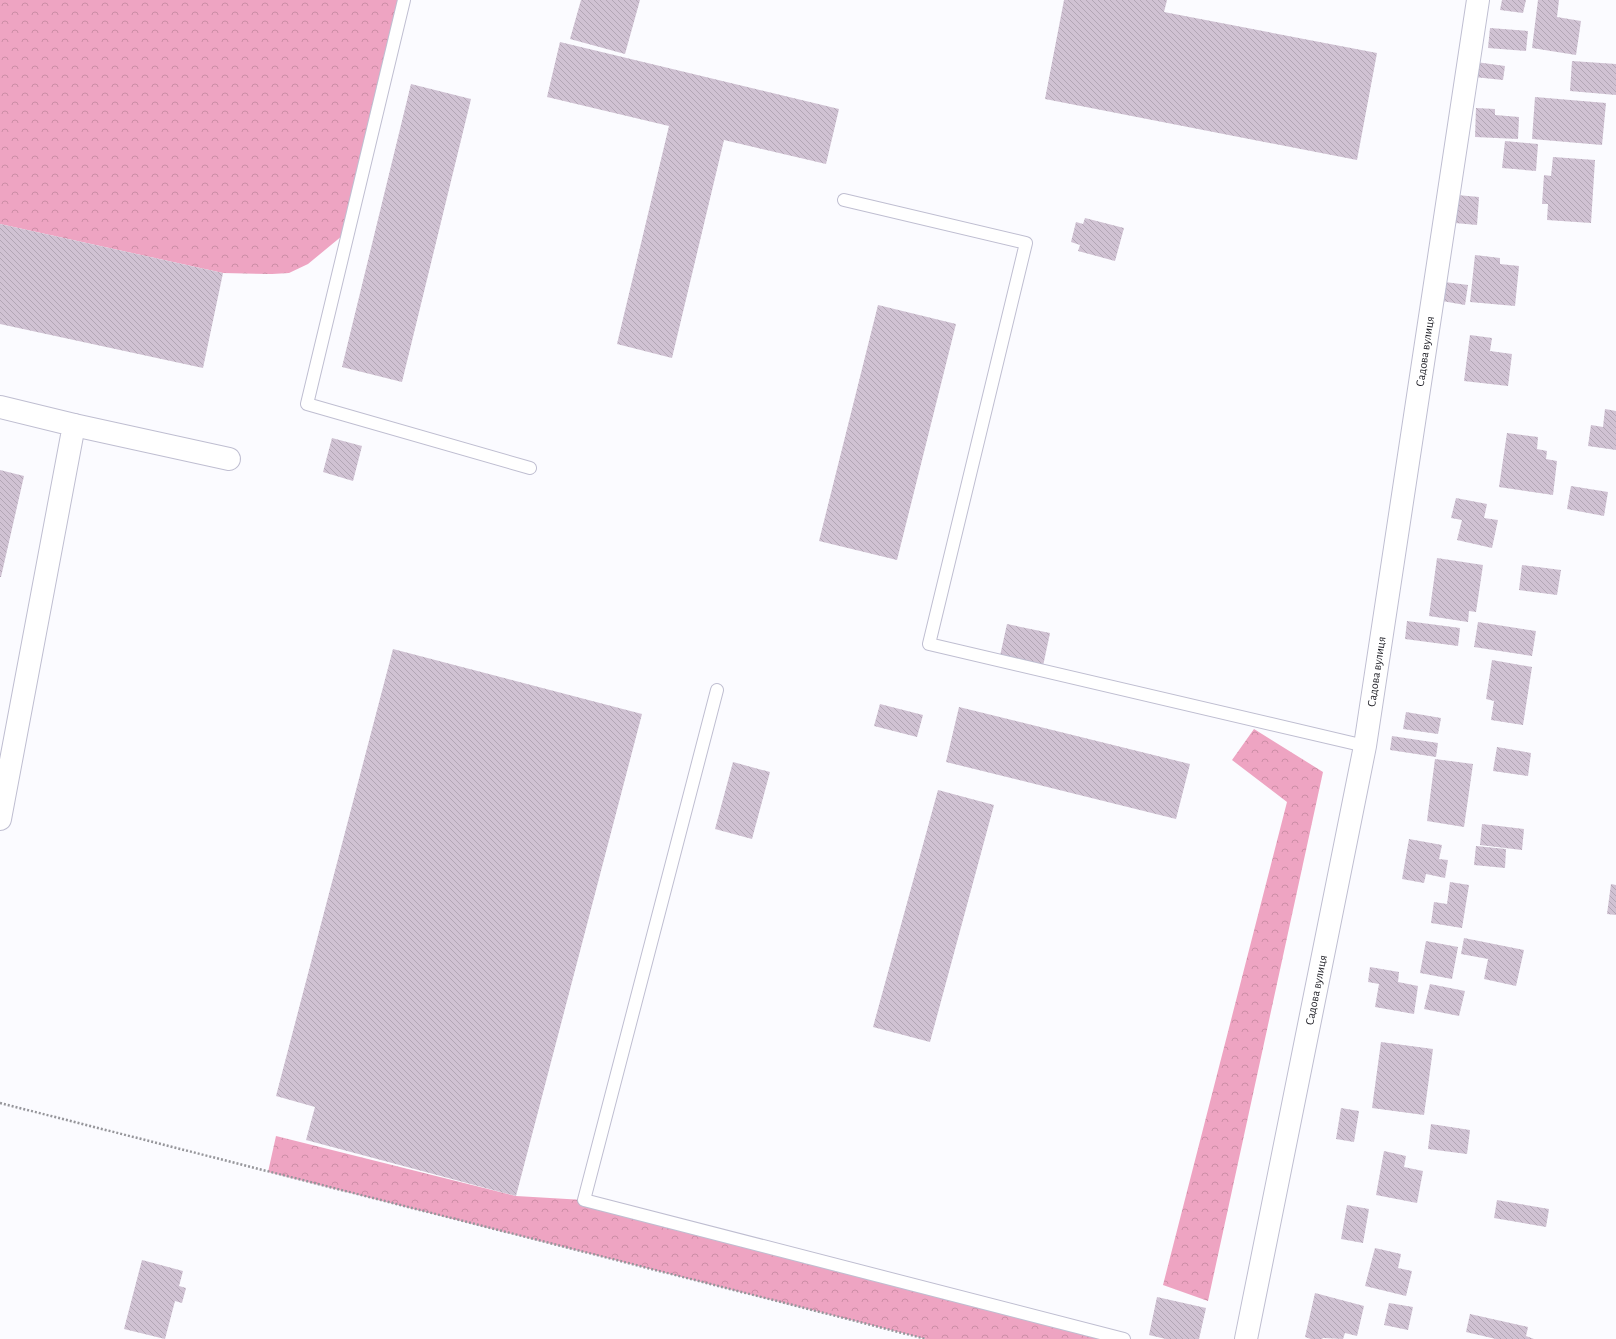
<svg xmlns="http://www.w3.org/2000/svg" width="1616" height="1339" font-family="'Alegreya Sans',sans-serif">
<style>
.forest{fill:url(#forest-crowns)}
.building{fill:url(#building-back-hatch)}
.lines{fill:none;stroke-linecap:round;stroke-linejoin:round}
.lane-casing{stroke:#bfbed1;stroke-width:14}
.street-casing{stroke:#bfbed1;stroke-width:24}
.path{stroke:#96969b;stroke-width:2.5;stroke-dasharray:2 2;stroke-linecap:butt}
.lane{stroke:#fff;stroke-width:12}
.street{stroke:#fff;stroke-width:22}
.labels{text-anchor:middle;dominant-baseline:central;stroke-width:4;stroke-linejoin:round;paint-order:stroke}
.street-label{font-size:12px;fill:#1c1c23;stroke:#fff}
</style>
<defs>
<pattern id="forest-crowns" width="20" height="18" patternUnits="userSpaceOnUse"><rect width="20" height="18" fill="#eea4c2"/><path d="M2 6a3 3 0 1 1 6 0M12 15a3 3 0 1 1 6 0" fill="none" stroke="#cc8da6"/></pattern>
<pattern id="building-back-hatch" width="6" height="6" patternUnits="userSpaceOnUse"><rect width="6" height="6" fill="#d0c2d3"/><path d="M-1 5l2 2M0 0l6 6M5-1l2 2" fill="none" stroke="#b2a6b5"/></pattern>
</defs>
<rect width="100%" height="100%" fill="#fbfbff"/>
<path class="forest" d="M 0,0 L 404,0 L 348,231 L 308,264 L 289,273 L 272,274 L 223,273 L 0,224 Z
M 1254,729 L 1323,772 L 1208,1301 L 1163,1285 L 1287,802 L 1232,760 Z
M 276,1136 L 516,1196 L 584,1200 L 1124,1339 L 926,1339 L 268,1172 Z"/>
<path class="building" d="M 581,0 L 640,0 L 625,54 L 570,39 Z
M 1064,0 L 1167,0 L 1164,12 L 1377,53 L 1357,160 L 1045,99 Z
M 1502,0 L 1526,0 L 1523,13 L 1500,10 Z
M 1538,0 L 1559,0 L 1557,17 L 1581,21 L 1576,55 L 1532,48 Z
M 1490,28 L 1528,31 L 1526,51 L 1488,48 Z
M 560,42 L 839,109 L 826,164 L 724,140 L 672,358 L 617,344 L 669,126 L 547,97 Z
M 1572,61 L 1616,64 L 1616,95 L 1570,91 Z
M 1476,62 L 1505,66 L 1503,80 L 1474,77 Z
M 411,84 L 471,99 L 402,382 L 342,367 Z
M 1535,97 L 1606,103 L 1602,145 L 1532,139 Z
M 1476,108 L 1495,109 L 1495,115 L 1519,117 L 1518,139 L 1475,137 Z
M 1505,141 L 1538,144 L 1536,171 L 1502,168 Z
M 1553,157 L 1595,160 L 1591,223 L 1547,220 L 1548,204 L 1542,204 L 1544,175 L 1551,176 Z
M 1457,195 L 1479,197 L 1477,225 L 1455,223 Z
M 1085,218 L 1124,228 L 1115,261 L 1078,251 L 1080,245 L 1071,242 L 1076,222 L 1083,224 Z
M 0,224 L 223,273 L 203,368 L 0,324 Z
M 1475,255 L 1500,258 L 1500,264 L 1519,266 L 1515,306 L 1470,302 Z
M 1445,282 L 1468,285 L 1465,305 L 1442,301 Z
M 878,305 L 956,324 L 897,560 L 819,541 Z
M 1470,335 L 1492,338 L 1490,351 L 1512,354 L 1508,386 L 1464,381 Z
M 1605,409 L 1616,411 L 1616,450 L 1588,446 L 1591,425 L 1603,427 Z
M 1507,433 L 1538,437 L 1537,449 L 1547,451 L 1546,459 L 1557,461 L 1553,495 L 1499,487 Z
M 332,438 L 362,446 L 353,481 L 323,472 Z
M 0,470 L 24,476 L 1,577 L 0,577 Z
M 1571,486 L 1608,492 L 1604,516 L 1567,509 Z
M 1456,498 L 1487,504 L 1484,518 L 1498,520 L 1492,548 L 1457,540 L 1462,520 L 1451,518 Z
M 1437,558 L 1483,565 L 1476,612 L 1469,611 L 1468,622 L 1429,616 Z
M 1522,565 L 1561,570 L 1557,595 L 1519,590 Z
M 1407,621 L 1460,628 L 1458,646 L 1405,639 Z
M 1478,622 L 1536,631 L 1532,656 L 1474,647 Z
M 1007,624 L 1050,633 L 1043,666 L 1000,656 Z
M 393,649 L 642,714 L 516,1196 L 306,1140 L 315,1107 L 276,1096 Z
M 1492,660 L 1532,667 L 1523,725 L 1491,720 L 1494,701 L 1486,699 Z
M 880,704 L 923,715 L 917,737 L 874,726 Z
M 959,707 L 1190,764 L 1176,819 L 946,762 Z
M 1406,712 L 1441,718 L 1438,734 L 1403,729 Z
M 1392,736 L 1438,743 L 1436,757 L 1390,750 Z
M 1497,747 L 1531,753 L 1528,776 L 1493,771 Z
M 1435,759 L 1473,764 L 1464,827 L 1427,821 Z
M 733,762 L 770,772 L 752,839 L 715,829 Z
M 938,790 L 994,805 L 930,1042 L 873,1027 Z
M 1482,824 L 1524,829 L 1522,850 L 1480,845 Z
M 1409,839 L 1442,845 L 1439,859 L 1448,860 L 1445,878 L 1426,874 L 1424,883 L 1402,879 Z
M 1476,846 L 1506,849 L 1505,868 L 1474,865 Z
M 1450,882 L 1469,885 L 1462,928 L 1431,923 L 1434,902 L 1447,904 Z
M 1611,884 L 1616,885 L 1616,915 L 1607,914 Z
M 1464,938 L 1524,950 L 1516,986 L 1484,979 L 1488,959 L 1461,954 Z
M 1426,941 L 1458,947 L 1452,979 L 1420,973 Z
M 1370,967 L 1399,972 L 1398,982 L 1418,986 L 1414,1014 L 1375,1007 L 1379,984 L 1368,982 Z
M 1430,984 L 1465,991 L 1459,1016 L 1424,1009 Z
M 1381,1042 L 1433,1049 L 1424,1115 L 1372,1108 Z
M 1341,1108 L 1359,1111 L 1354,1142 L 1336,1139 Z
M 1431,1124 L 1470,1130 L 1467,1154 L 1428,1149 Z
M 1384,1151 L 1406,1156 L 1404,1167 L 1423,1171 L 1417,1203 L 1376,1195 Z
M 1497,1200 L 1549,1209 L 1546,1227 L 1494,1218 Z
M 1347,1205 L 1369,1209 L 1363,1243 L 1341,1239 Z
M 1375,1248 L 1401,1254 L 1398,1268 L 1412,1271 L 1406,1296 L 1365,1286 Z
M 142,1260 L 183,1271 L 179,1286 L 186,1288 L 182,1303 L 175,1301 L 165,1339 L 124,1329 Z
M 1315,1293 L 1364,1306 L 1357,1336 L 1345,1333 L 1343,1339 L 1323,1338 L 1322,1339 L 1311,1339 L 1305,1337 Z
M 1157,1297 L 1206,1308 L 1199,1339 L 1166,1339 L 1149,1335 Z
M 1389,1303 L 1413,1307 L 1408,1330 L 1384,1325 Z
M 1470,1314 L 1528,1327 L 1526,1336 L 1534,1339 L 1496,1339 L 1466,1332 Z"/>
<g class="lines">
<g class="lane-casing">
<path id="lane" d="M 404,0 L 307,404 L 530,468
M 844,200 L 1026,243 L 929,644 L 1365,746
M 717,690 L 584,1200 L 1124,1339"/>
</g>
<g class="street-casing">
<g id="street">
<path d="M 0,407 L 74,425 L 0,819"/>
<path d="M 74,425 L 229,459"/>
<path id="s1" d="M 1246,1339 L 1365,746 L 1478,0"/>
</g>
</g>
<path class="path" d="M 0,1103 L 926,1339"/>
<use href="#lane" class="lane"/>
<use href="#street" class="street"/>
</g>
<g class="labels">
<g class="street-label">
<text stroke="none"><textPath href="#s1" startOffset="1004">Садова вулиця</textPath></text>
<text stroke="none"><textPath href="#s1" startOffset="680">Садова вулиця</textPath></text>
<text stroke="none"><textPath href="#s1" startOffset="356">Садова вулиця</textPath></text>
</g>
</g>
</svg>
